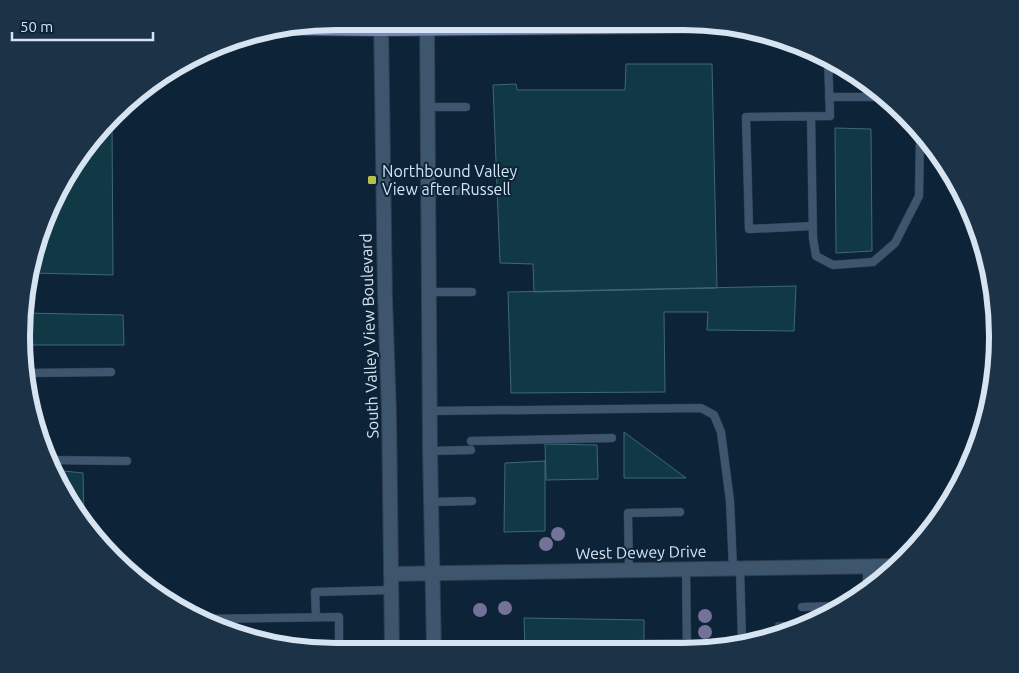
<svg xmlns="http://www.w3.org/2000/svg" width="1019" height="673" font-family="Ubuntu,sans-serif">
<style>
.building{fill:#103945;stroke:#406875}
.lines{fill:none;stroke-linecap:round;stroke-linejoin:round}
.service-casing{stroke:#2f3c4d;stroke-width:9}
.minor-casing{stroke:#2f3c4d;stroke-width:16}
.secondary-casing{stroke:#2f3c4d;stroke-width:16}
.primary-casing{stroke:#2f3c4d;stroke-width:16}
.service{stroke:#3d566d;stroke-width:8}
.minor{stroke:#3d566d;stroke-width:14}
.secondary{stroke:#3d566d;stroke-width:14}
.primary{stroke:#778abd;stroke-width:14}
.tree{fill:#737399}
.poi-dot{fill:#b8c147;stroke:#0c2338;stroke-width:2}
.labels{text-anchor:middle;dominant-baseline:central;stroke-width:4;stroke-linejoin:round;paint-order:stroke}
.poi-label{font-size:16px;fill:#d6e4f2;stroke:#0c2338;text-anchor:start}
.street-label{font-size:16px;fill:#d6e4f2;stroke:#0c2338}
.rim{fill:none;stroke:#d6e4f2;stroke-width:6}
</style>
<rect width="100%" height="100%" fill="#0c2338"/>
<path class="building" d="M 626,64 L 712,64 L 717,288 L 534,292 L 533,264 L 500,263 L 493,85 L 516,84 L 517,90 L 625,90 Z
M 112,121 L 113,275 L 32,273 L 45,216 L 87,144 Z
M 835,128 L 871,129 L 872,251 L 836,253 Z
M 796,286 L 794,331 L 707,330 L 708,312 L 664,312 L 665,392 L 511,393 L 508,292 Z
M 23,313 L 123,315 L 124,345 L 25,345 L 22,316 Z
M 624,432 L 686,478 L 624,478 Z
M 545,444 L 597,445 L 598,479 L 546,480 Z
M 545,461 L 545,531 L 504,532 L 505,463 Z
M 54,470 L 83,473 L 84,520 L 64,494 Z
M 524,618 L 644,620 L 644,651 L 525,650 Z
M 811,622 L 776,632 L 776,623 Z"/>
<g class="lines">
<g class="service-casing">
<path id="service" d="M 829,97 L 878,97 L 892,101
M 428,107 L 466,107
M 811,116 L 813,238 L 816,256 L 833,265 L 873,262 L 895,243 L 919,196 L 920,138
M 429,191 L 470,191
M 813,226 L 749,229 L 746,117 L 830,116 L 828,58
M 429,292 L 472,292
M 28,373 L 111,372
M 430,411 L 701,408 L 714,415 L 721,432 L 730,501 L 733,568
M 471,441 L 612,438
M 430,451 L 471,450
M 49,460 L 127,461
M 431,502 L 472,501
M 867,566 L 867,585
M 686,568 L 687,651
M 740,568 L 742,641
M 629,569 L 628,513 L 680,512
M 802,607 L 839,606
M 316,617 L 315,592 L 391,590
M 197,619 L 339,617 L 339,649
M 639,644 L 687,643
M 434,649 L 490,648 L 490,650"/>
</g>
<g class="minor-casing">
<path id="minor" d="M 391,574 L 892,566"/>
</g>
<g class="secondary-casing">
<path id="secondary" d="M 381,22 L 385,297 L 389,413 L 392,650
M 427,22 L 430,451 L 434,650"/>
</g>
<g class="primary-casing">
<path id="primary" d="M 294,28 L 381,29 L 685,26 L 687,24"/>
</g>
<use href="#service" class="service"/>
<use href="#minor" class="minor"/>
<use href="#secondary" class="secondary"/>
<use href="#primary" class="primary"/>
</g>
<g class="tree">
<circle cx="558" cy="534" r="7"/>
<circle cx="546" cy="544" r="7"/>
<circle cx="505" cy="608" r="7"/>
<circle cx="480" cy="610" r="7"/>
<circle cx="705" cy="616" r="7"/>
<circle cx="705" cy="632" r="7"/>
</g>
<rect class="poi-dot" x="367" y="175" width="10" height="10" rx="2.5"/>
<g class="labels">
<g class="poi-label">
<text x="382" y="171">Northbound Valley<tspan x="382" dy="18">View after Russell</tspan></text>
</g>
<g class="street-label">
<text transform="translate(369 336) rotate(-92)">South Valley View Boulevard</text>
<text transform="translate(641 552) rotate(-1)">West Dewey Drive</text>
</g>
</g>
<path d="M0 0H1019V673H0ZM336 30H683A306 306 0 0 1 989 336V337A306 306 0 0 1 683 643H336A306 306 0 0 1 30 337V336A306 306 0 0 1 336 30Z" fill="#1c3247" fill-rule="evenodd"/>
<path class="rim" d="M336 30H683A306 306 0 0 1 989 336V337A306 306 0 0 1 683 643H336A306 306 0 0 1 30 337V336A306 306 0 0 1 336 30Z"/>
<path d="M12 32v8h141v-8" fill="none" stroke="#d6e4f2" stroke-width="2.5"/>
<text x="20" y="32" font-size="15" fill="#d6e4f2" stroke="#0c2338" stroke-width="4" paint-order="stroke">50 m</text>
</svg>
